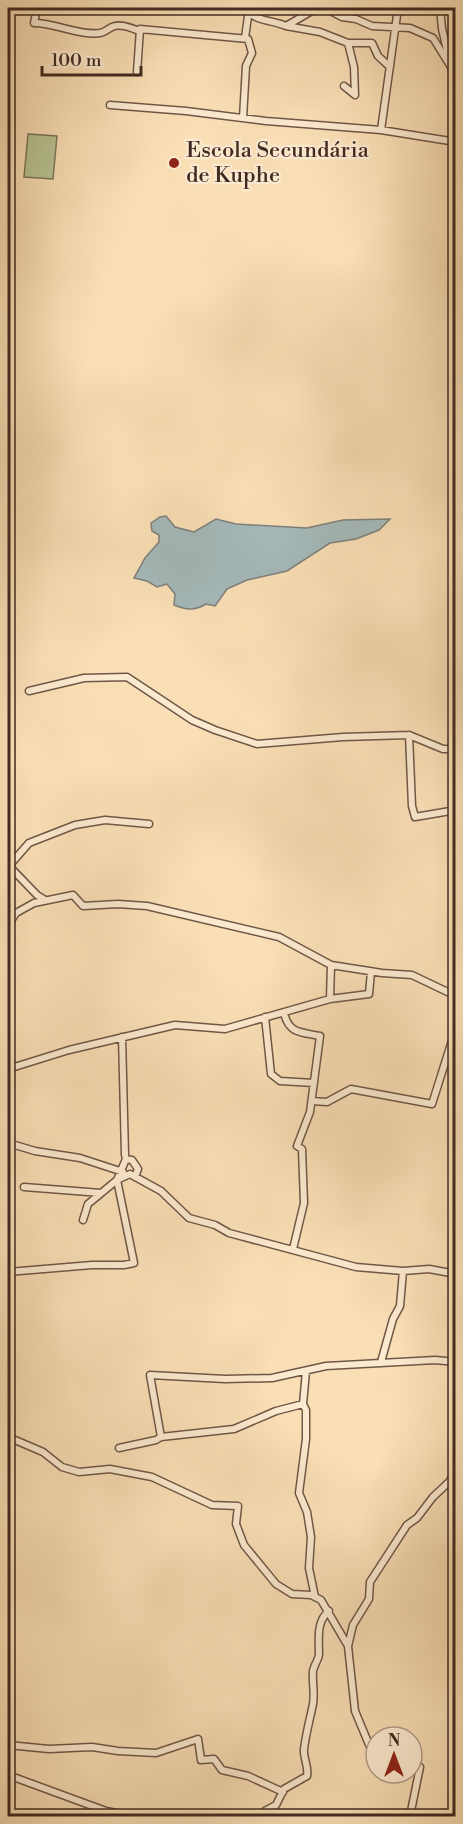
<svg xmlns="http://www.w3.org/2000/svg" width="463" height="1824" font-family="'Libre Bodoni',serif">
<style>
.green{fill:#b7c393;stroke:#7c765a;stroke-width:1.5}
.water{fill:#a4b9ba;stroke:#7d807d;stroke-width:1.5}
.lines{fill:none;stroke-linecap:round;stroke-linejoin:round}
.street-casing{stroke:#705747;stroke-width:9}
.street{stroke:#fcead0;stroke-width:6}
.poi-dot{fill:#8f2418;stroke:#fcead0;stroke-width:2}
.labels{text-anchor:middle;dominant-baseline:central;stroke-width:4.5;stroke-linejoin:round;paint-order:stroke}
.poi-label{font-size:22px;fill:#422a22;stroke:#fcead0;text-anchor:start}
</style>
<rect width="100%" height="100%" fill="#fadfb6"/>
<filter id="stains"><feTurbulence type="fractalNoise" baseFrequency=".00333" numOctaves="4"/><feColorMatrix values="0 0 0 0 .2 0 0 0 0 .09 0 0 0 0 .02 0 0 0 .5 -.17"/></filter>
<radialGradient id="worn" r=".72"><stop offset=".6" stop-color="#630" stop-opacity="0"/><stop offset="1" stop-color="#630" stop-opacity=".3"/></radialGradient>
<path class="green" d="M 28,134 L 57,136 L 53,179 L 24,177 Z"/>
<path class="water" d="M 166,516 L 175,527 L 194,532 L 216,519 L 236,524 L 307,528 L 343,520 L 390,519 L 379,530 L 356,539 L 330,543 L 287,571 L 247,580 L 227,589 L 215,606 L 206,604 C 195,611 186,610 174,605 L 175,594 L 167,584 L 157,587 L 147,581 L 134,578 L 145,558 L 159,542 L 159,535 L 152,531 L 151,523 L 160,517 Z"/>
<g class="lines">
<g class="street-casing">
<path id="street" d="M 37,8 L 34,23 C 55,23 81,36 100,33 C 105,32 108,29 112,27 C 120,23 132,28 139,31
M 325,8 L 342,17 L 356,19 L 372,26 L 410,28 L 433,38 L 451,67 L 442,29 L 440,8
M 248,12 C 260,22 272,20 286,26 L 317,8
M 286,26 L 320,32 L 348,43 L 372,43 L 378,56 L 390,67
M 245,38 L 249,9
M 451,67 L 456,82
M 137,72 L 140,29 L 248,39 L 252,53 L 246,66 L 243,118
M 344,86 L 355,95 L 354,67 L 348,43
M 110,105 L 186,111 L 266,121 L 381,130 L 456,142
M 381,130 L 398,8
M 455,142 L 453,121 L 456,96
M 29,691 L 84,678 L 127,677 L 192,720 L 215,730 L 257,744 L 343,737 L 409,735 L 443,749 L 456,749
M 409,735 L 412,806 L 415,817 L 456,810
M 9,866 L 37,895 L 45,900
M 8,867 L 29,843 L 75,825 L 105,820 L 149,824
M 8,925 L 16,913 L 34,903 L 73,895 L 83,906 L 118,904 L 147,906 L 279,937 L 331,965 L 382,973 L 412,975 L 456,996
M 330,999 L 331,965
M 284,1013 C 289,1034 301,1032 320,1036 L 310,1112 L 297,1146 L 302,1149 L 304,1203 L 293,1249
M 265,1017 L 271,1074 L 280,1081 L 314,1083
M 8,1069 L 69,1050 L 175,1025 L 225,1029 L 330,999 L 369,994 L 371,972
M 312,1101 L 327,1102 L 351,1089 L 432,1104 L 456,1028
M 8,1143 L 35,1151 L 80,1158 L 123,1172
M 126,1159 L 132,1160 L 138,1169 L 135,1177
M 24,1187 L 101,1193
M 453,1192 L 456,1187
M 83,1220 L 88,1204 L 117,1180 L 126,1159 L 125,1155 L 122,1037
M 8,1272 L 92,1265 L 124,1265 L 134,1263 L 117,1180 L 130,1174 L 161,1191 L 189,1218 L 215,1225 L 229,1233 L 356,1267 L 403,1271 L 429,1269 L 456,1274
M 381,1362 L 393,1319 L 400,1306 L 403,1271
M 306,1371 L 303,1404 L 306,1410 L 306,1439 L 299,1493 L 307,1512 L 311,1537 L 309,1568 L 315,1597
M 8,1437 L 43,1452 L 62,1467 L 79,1472 L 110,1469 L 152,1477 L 212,1505 L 238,1506 L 236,1524 L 244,1545 L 276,1584 L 292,1594 L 311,1595 L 321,1600 L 348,1646
M 161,1437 L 150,1375 L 225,1379 L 272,1378 L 326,1366 L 435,1360 L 456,1362
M 119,1448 L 156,1440 L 161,1437 L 234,1429 L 276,1411 L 303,1404
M 8,1745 L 49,1749 L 92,1747 L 118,1751 L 156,1753 L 198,1739 L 201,1760 L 214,1759 L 222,1770 L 248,1776 L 283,1792
M 376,1748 L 370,1747 L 355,1711 L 348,1646 L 353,1625 L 369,1599 L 370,1582 L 407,1525 L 417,1518 L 433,1497 L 450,1481 L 456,1467
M 8,1775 L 106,1811 L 132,1816
M 263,1816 L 265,1811 L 276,1805 L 284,1789 L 307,1776 C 309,1766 303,1759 304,1749 C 306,1733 310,1719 313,1704 C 315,1693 312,1682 313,1671 C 314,1665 319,1659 319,1654 C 319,1640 316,1621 329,1611
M 410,1816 L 420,1767 L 412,1761"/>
</g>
<use href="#street" class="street"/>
</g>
<circle class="poi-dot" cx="174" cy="163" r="6"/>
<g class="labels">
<g class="poi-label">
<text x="186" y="150">Escola Secundária<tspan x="186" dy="25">de Kuphe</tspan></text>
</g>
</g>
<rect width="463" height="1824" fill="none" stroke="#fadfb6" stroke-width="30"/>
<rect x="9" y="9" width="445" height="1806" fill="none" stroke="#422a22" stroke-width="3"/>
<rect x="15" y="15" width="433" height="1794" fill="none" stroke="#422a22" stroke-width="1.5"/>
<g transform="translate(394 1755)"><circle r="28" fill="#fcead0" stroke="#b29d8a" stroke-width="1.5"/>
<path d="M0-4.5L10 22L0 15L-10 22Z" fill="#8f2418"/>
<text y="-9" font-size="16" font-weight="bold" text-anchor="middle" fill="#422a22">N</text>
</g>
<path d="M42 66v9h99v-9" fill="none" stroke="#422a22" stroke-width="3"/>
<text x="51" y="66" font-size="18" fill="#422a22" stroke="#fcead0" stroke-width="4.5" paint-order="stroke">100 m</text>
<rect width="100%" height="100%" filter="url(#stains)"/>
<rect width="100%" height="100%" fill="url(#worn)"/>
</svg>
